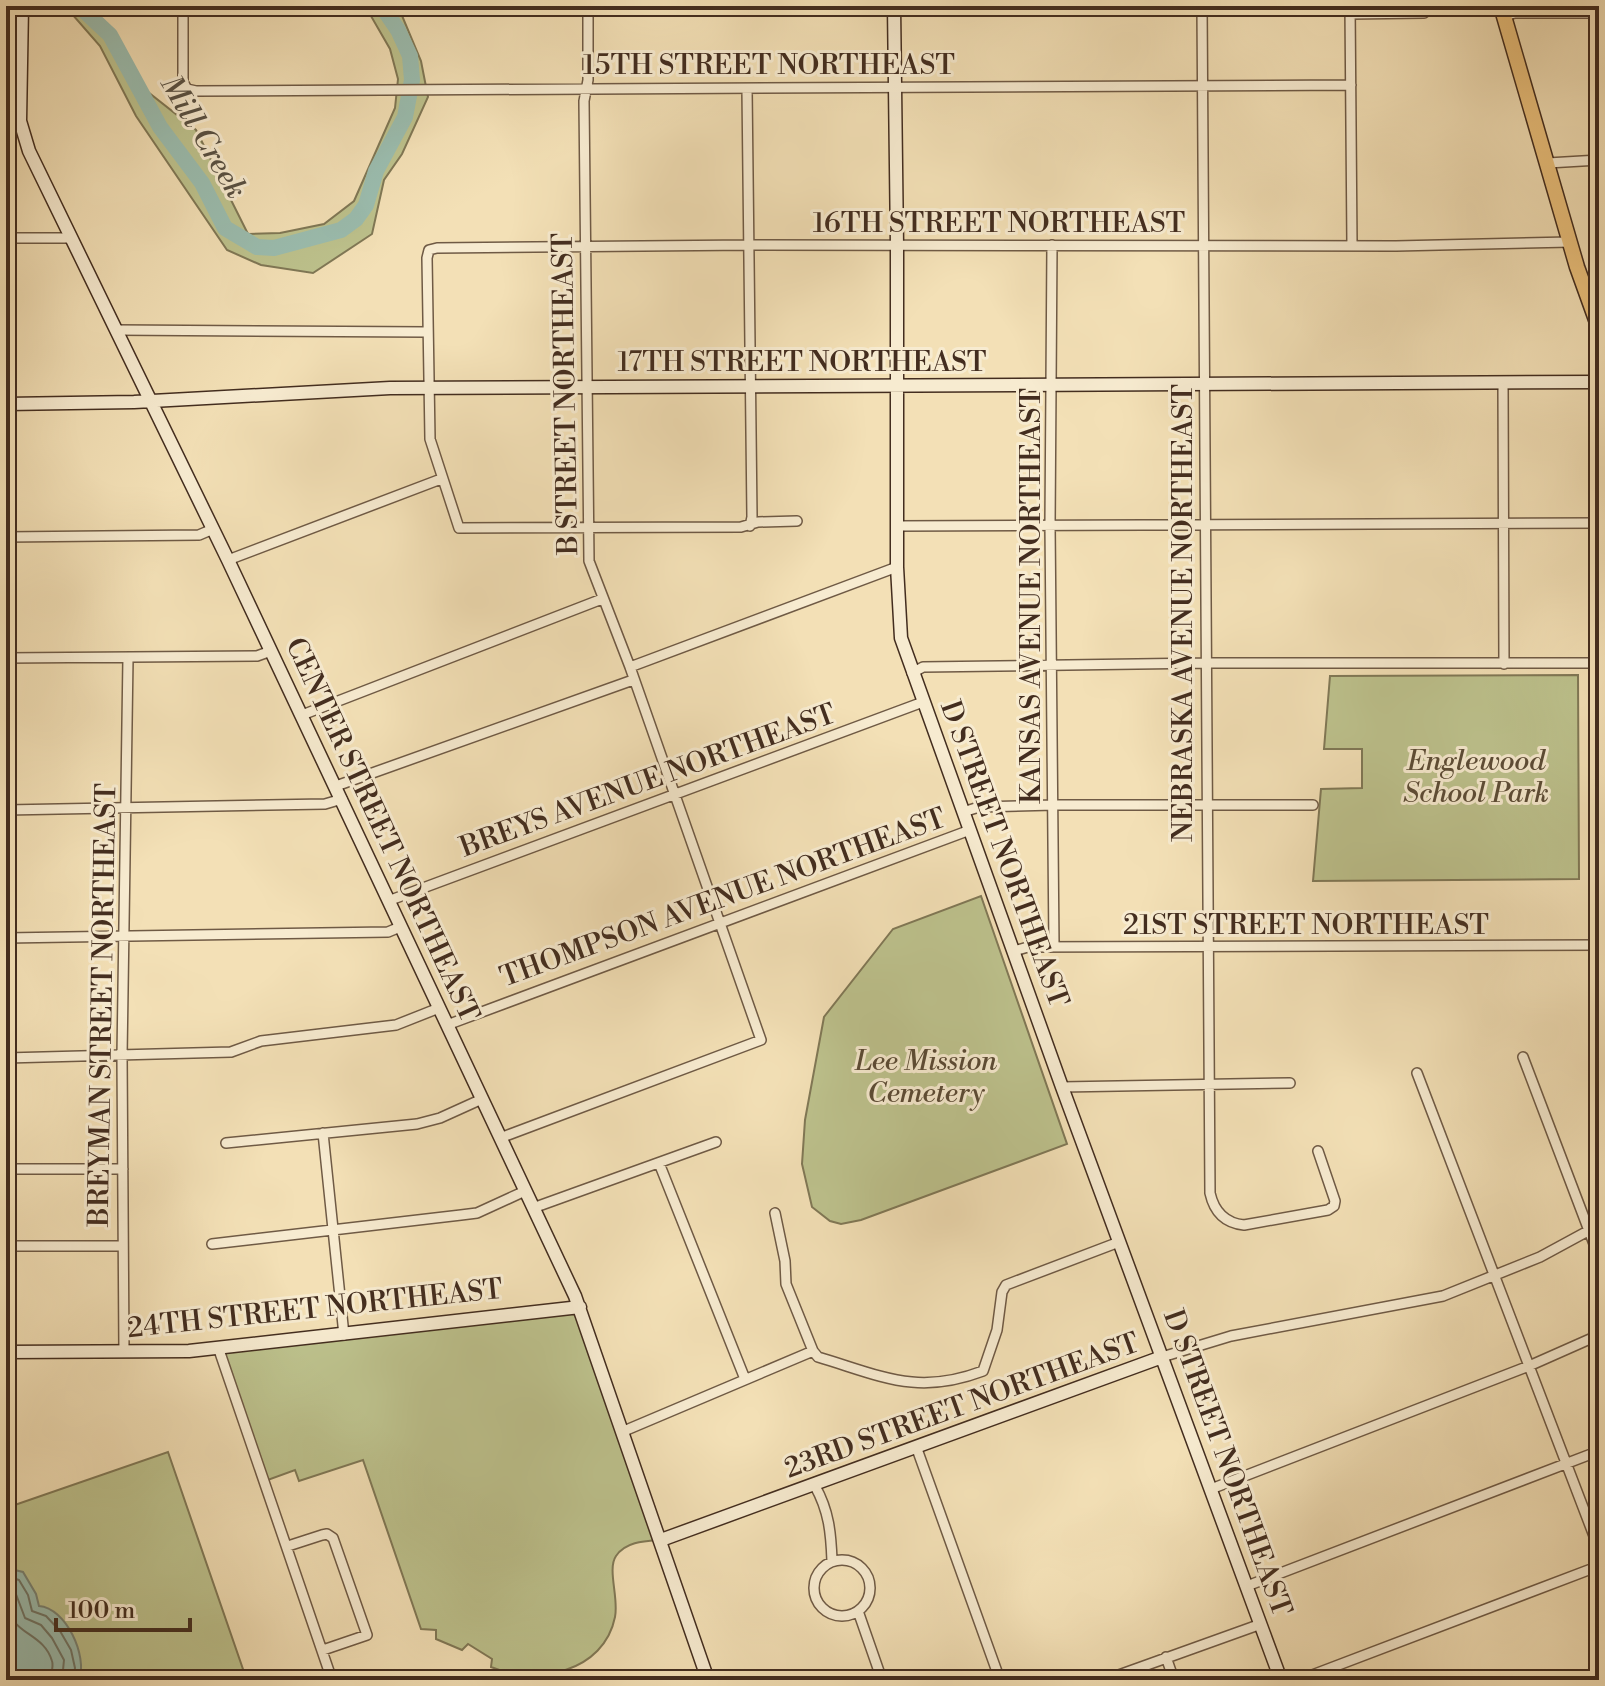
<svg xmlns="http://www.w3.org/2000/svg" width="1605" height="1686" font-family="'Libre Bodoni',serif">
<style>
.green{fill:#bdc28d;stroke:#807856;stroke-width:2}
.water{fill:#9bbdaf;stroke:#788375;stroke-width:2}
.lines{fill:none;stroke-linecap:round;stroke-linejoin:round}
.shore{stroke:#6f7567;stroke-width:2}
.river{stroke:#9bbdaf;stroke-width:16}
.street-casing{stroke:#6f5a45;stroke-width:12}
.secondary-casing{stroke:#432d1f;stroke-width:15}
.primary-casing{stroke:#432d1f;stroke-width:17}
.street{stroke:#f7ebd0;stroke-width:9}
.secondary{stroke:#f7ebd0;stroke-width:12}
.primary{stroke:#eac07b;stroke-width:14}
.labels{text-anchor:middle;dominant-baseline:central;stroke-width:6;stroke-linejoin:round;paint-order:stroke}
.street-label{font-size:28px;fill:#432d1f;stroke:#f7ebd0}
.park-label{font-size:28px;font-style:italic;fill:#5b4b35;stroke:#f7ebd0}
.water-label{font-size:30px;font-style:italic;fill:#595143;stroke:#f7ebd0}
</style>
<rect width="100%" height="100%" fill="#f3e0b6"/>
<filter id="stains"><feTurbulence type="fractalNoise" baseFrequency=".0025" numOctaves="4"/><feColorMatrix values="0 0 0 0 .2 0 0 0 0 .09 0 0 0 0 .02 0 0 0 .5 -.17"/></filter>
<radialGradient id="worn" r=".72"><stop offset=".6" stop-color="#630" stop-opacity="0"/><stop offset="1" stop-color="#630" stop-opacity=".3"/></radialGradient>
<path class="green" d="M 65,6 L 89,6 L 101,18 L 148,92 L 196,130 L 248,234 L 280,233 L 324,224 L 354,201 L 395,108 L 398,79 L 390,49 L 371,16 L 346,9 L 310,11 L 308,6 L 398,6 L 421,61 L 428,97 L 402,154 L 384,180 L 372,234 L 313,273 L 261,265 L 227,250 L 136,116 L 100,46 Z
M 1578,675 L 1579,879 L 1313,881 L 1321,789 L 1362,788 L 1362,749 L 1324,749 L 1330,676 Z
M 981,896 L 1067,1144 L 861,1220 L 841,1224 L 830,1221 L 812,1207 L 802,1164 L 805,1120 L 824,1017 L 893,929 Z
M 580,1307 L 661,1540 C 646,1541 626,1541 616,1556 C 607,1569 619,1598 615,1617 C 604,1672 537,1686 491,1667 L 492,1659 L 468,1644 L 462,1650 L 436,1639 L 436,1630 L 421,1629 L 363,1460 L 299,1481 L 295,1470 L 265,1481 L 218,1347 Z
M 168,1452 L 245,1675 L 233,1680 L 6,1680 L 6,1508 Z"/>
<path class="water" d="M 6,1568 L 23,1572 L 36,1594 L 39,1606 C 66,1608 88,1656 79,1680 L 6,1680 Z"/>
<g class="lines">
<path class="shore" d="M 6,1576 L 19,1580 L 28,1595 L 32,1611 L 46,1616 L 60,1631 L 71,1650 L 75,1668 L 73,1680
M 6,1586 L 14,1589 L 25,1618 L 41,1625 L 52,1638 L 64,1660 L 62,1680
M 6,1601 C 10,1636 43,1631 52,1661 C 54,1666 51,1674 50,1680"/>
<path class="river" d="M 79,6 L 110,35 L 160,127 L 202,183 L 225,228 L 257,247 L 274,248 L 341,230 L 356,219 L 366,205 L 376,171 L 405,117 L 412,80 L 410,56 L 398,30 L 385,11 L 378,6"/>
<g class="street-casing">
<path id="street" d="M 183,6 L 183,82 L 187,89 L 196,91 L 1351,85
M 1202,6 L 1210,1193 C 1214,1211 1224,1223 1244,1225 L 1328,1210 L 1334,1206 L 1335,1201 L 1318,1151
M 1350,6 L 1352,246
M 1350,14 L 1424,13
M 1504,16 L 1515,13 L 1599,13
M 747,89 L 752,517 L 750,526
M 1548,163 L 1599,160
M 6,238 L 71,238
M 1052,245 L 1050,525 L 1054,947
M 116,330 L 427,332
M 1503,383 L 1504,664
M 797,521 L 758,522 L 741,527 L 459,528 L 430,439 L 427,258 L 429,250 L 437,248 L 750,245 L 1396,246 L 1570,242
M 898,526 L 1599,523
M 6,537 L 199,535 L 213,529
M 228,560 L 441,479
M 6,658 L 257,656 L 271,651
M 630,667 L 897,567
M 912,673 L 923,667 L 1206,663 L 1599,663
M 302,715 L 602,599
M 336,786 L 633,680
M 6,810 L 325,804 L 342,799
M 963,812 L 979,807 L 1054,805 L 1313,805
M 388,901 L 923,702
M 6,938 L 388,932 L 400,927
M 1014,951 L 1028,947 L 1599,945
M 447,1025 L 970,830
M 1523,1057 L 1599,1257
M 6,1058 L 231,1052 L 261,1041 L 396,1025 L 439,1008
M 1417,1073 L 1599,1549
M 1062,1087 L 1290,1083
M 323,1133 L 344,1335
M 500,1138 L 761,1040 L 630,667 L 589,561 L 584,101 L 588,80 L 588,6
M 226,1143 L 417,1124 L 440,1118 L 482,1099
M 659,1163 L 745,1379
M 6,1169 L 123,1169
M 533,1208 L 716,1142
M 775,1213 L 785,1261 L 786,1284 L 813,1351 L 818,1357 C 882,1376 917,1396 983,1371 L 997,1330 L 1002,1292 L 1006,1285 L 1119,1242
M 212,1244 L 461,1215 L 477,1213 L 525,1191
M 6,1246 L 123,1246
M 218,1347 L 332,1680
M 124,1352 L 122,1056 L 128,658
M 1162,1357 L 1231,1336 L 1443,1296 L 1540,1257 L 1599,1225
M 624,1431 L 813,1351
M 917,1449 L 1000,1680
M 815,1486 C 829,1511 831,1533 832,1561
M 1211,1489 L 1529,1366 L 1599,1335
M 288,1546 L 322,1535 L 327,1534 L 333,1538 L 367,1635 L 323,1650
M814 1588a28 28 0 1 1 56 0a28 28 0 1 1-56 0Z
M 1247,1586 L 1599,1451
M 858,1611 L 882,1680
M 1166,1657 L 1174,1680
M 1105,1680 L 1261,1624
M 1299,1680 L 1599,1566"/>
</g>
<g class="secondary-casing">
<path id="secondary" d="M 22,6 L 20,121 L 29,151 L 228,560 L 575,1296 L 708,1680
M 894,6 L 897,246 L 897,567 L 901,638 L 1062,1087 L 1281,1680
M 6,404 L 134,402 L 390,388 L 1599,382
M 6,1352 L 189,1351 L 580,1307
M 661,1540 L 1162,1357"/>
</g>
<g class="primary-casing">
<path id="primary" d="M 1501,6 L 1577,267 L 1599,328"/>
</g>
<use href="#street" class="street"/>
<use href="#secondary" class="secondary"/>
<use href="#primary" class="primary"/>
</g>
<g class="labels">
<g class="street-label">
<text x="769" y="65">15TH STREET NORTHEAST</text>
<text x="999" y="223">16TH STREET NORTHEAST</text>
<text x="802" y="362">17TH STREET NORTHEAST</text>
<text transform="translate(566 394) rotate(-91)">B STREET NORTHEAST</text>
<text transform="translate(1031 596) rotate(-90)">KANSAS AVENUE NORTHEAST</text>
<text transform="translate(1183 613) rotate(-90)">NEBRASKA AVENUE NORTHEAST</text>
<text transform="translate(648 781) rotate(-20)">BREYS AVENUE NORTHEAST</text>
<text transform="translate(382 830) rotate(65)">CENTER STREET NORTHEAST</text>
<text transform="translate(1004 854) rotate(70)">D STREET NORTHEAST</text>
<text transform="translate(723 898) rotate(-20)">THOMPSON AVENUE NORTHEAST</text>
<text x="1306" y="925">21ST STREET NORTHEAST</text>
<text transform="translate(103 1005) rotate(-89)">BREYMAN STREET NORTHEAST</text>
<text transform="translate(315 1309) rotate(-6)">24TH STREET NORTHEAST</text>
<text transform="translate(962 1406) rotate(-20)">23RD STREET NORTHEAST</text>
<text transform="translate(1227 1463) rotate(70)">D STREET NORTHEAST</text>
</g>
<g class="park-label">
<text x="1476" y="761">Englewood<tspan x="1476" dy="32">School Park</tspan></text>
<text x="926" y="1061">Lee Mission<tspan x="926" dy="32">Cemetery</tspan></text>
</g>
<g class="water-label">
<text transform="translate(203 137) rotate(59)">Mill Creek</text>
</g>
</g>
<rect width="1605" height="1686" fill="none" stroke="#f3e0b6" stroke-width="32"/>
<rect x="8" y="8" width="1589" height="1670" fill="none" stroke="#432d1f" stroke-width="4"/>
<rect x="16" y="16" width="1573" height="1654" fill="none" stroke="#432d1f" stroke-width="2"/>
<path d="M56 1618v12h134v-12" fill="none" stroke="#432d1f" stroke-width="4"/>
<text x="68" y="1618" font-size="24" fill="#432d1f" stroke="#f7ebd0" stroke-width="6" paint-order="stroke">100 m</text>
<rect width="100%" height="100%" filter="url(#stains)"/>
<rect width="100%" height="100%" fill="url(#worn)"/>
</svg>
